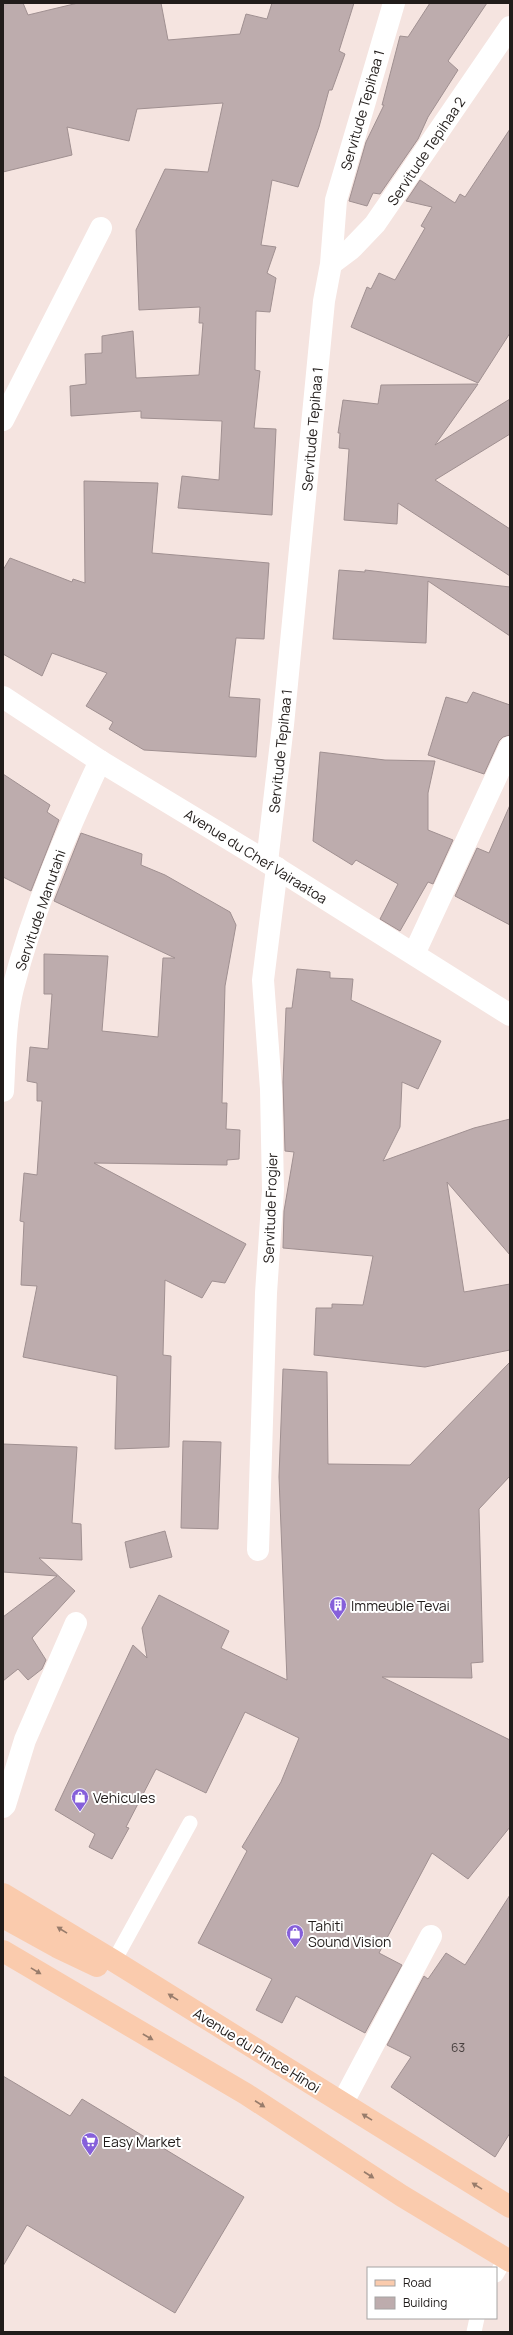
<svg xmlns="http://www.w3.org/2000/svg" width="513" height="2335" font-family="Manrope,sans-serif">
<style>
.building{fill:#bdacad;stroke:#a09091}
.lines{fill:none;stroke-linecap:round;stroke-linejoin:round}
.lane{stroke:#fff;stroke-width:15}
.street{stroke:#fff;stroke-width:22}
.secondary{stroke:#fff;stroke-width:22}
.primary{stroke:#facbad;stroke-width:22}
.oneway{fill:#987c6b}
.labels{text-anchor:middle;dominant-baseline:central;stroke-width:4;stroke-linejoin:round;paint-order:stroke}
.number-label{font-size:12px;fill:#48403f}
.street-label{font-size:14px;fill:#211c1a;stroke:#fff}
.poi-label{font-size:14px;fill:#211c1a;stroke:#fff;text-anchor:start}
</style>
<rect width="100%" height="100%" fill="#f5e4e0"/>
<path class="building" d="M 3,3 L 23,3 L 28,15 L 78,3 L 161,3 L 168,40 L 240,34 L 246,14 L 267,19 L 272,3 L 354,3 L 339,51 L 345,54 L 332,90 L 329,90 L 319,127 L 298,187 L 272,180 L 261,245 L 276,247 L 267,273 L 276,278 L 270,312 L 256,311 L 255,370 L 260,371 L 254,428 L 276,429 L 272,515 L 178,508 L 182,476 L 219,480 L 222,421 L 141,418 L 141,411 L 71,416 L 70,386 L 86,384 L 85,354 L 102,353 L 102,336 L 133,331 L 136,378 L 199,375 L 203,323 L 199,323 L 200,307 L 139,310 L 136,230 L 165,169 L 208,172 L 223,103 L 137,109 L 129,141 L 67,127 L 72,155 L 3,172 Z
M 430,3 L 487,3 L 448,61 L 458,70 L 428,117 L 418,139 L 380,194 L 373,193 L 367,206 L 349,201 L 366,142 L 384,105 L 382,105 L 400,36 L 408,37 Z
M 510,129 L 510,333 L 478,383 L 351,327 L 367,287 L 371,289 L 379,273 L 395,280 L 425,228 L 421,226 L 432,207 L 406,201 L 420,180 L 455,203 L 460,194 L 465,197 Z
M 478,384 L 435,445 L 510,399 L 510,434 L 435,480 L 510,529 L 510,576 L 398,503 L 397,524 L 344,520 L 349,449 L 339,448 L 340,433 L 338,433 L 343,400 L 378,404 L 381,385 Z
M 84,481 L 158,483 L 152,553 L 269,563 L 264,639 L 236,638 L 229,697 L 260,699 L 256,757 L 144,750 L 109,729 L 113,722 L 86,706 L 107,673 L 52,653 L 42,676 L 3,654 L 3,570 L 10,558 L 72,582 L 73,579 L 85,583 Z
M 339,570 L 365,572 L 365,570 L 510,587 L 510,636 L 428,581 L 426,643 L 333,639 Z
M 473,692 L 510,705 L 510,735 L 503,737 L 499,741 L 484,774 L 428,755 L 446,697 L 467,703 Z
M 320,752 L 385,760 L 435,761 L 428,793 L 428,830 L 453,840 L 433,884 L 428,882 L 400,931 L 380,919 L 398,884 L 356,860 L 352,865 L 313,841 Z
M 3,774 L 50,805 L 47,812 L 59,820 L 31,891 L 3,877 Z
M 510,805 L 510,925 L 455,896 L 477,848 L 489,853 Z
M 81,833 L 142,854 L 141,865 L 165,875 L 230,912 L 236,925 L 225,986 L 222,1103 L 227,1103 L 226,1129 L 240,1130 L 239,1159 L 227,1160 L 227,1165 L 94,1163 L 246,1244 L 225,1283 L 212,1281 L 202,1298 L 165,1280 L 163,1355 L 171,1356 L 169,1447 L 115,1449 L 117,1376 L 23,1357 L 37,1286 L 21,1285 L 24,1222 L 20,1221 L 24,1173 L 37,1175 L 42,1101 L 37,1101 L 37,1083 L 27,1081 L 30,1047 L 48,1049 L 52,994 L 44,994 L 44,954 L 108,956 L 102,1031 L 158,1037 L 163,958 L 175,958 L 54,901 Z
M 297,969 L 330,972 L 330,978 L 353,979 L 351,1000 L 441,1041 L 418,1089 L 402,1082 L 400,1127 L 383,1161 L 474,1128 L 510,1119 L 510,1255 L 447,1182 L 464,1292 L 510,1284 L 510,1350 L 425,1367 L 314,1355 L 316,1308 L 332,1308 L 332,1304 L 363,1305 L 373,1256 L 283,1248 L 284,1211 L 294,1152 L 285,1151 L 283,1082 L 286,1008 L 292,1008 Z
M 510,1362 L 510,1476 L 479,1509 L 483,1662 L 471,1663 L 472,1678 L 382,1677 L 510,1740 L 510,1827 L 468,1879 L 432,1853 L 379,1953 L 402,1965 L 365,2033 L 296,1996 L 282,2023 L 256,2010 L 272,1979 L 198,1943 L 247,1851 L 242,1847 L 281,1782 L 299,1738 L 245,1712 L 206,1793 L 156,1769 L 126,1827 L 129,1828 L 112,1859 L 89,1847 L 95,1834 L 55,1810 L 133,1645 L 147,1658 L 142,1628 L 159,1595 L 229,1631 L 221,1648 L 287,1680 L 279,1477 L 283,1369 L 327,1372 L 328,1464 L 410,1465 Z
M 183,1441 L 221,1442 L 218,1529 L 181,1528 Z
M 3,1444 L 77,1447 L 72,1523 L 81,1524 L 82,1560 L 39,1558 L 75,1591 L 32,1638 L 46,1660 L 42,1669 L 28,1680 L 18,1669 L 3,1681 L 3,1617 L 57,1576 L 3,1572 Z
M 165,1531 L 172,1557 L 130,1568 L 125,1542 Z
M 510,1895 L 510,2133 L 495,2157 L 391,2087 L 411,2057 L 387,2045 L 424,1976 L 428,1979 L 446,1953 L 465,1965 Z
M 3,2076 L 70,2116 L 82,2099 L 244,2197 L 175,2313 L 27,2225 L 3,2266 Z"/>
<g class="lines">
<path class="lane" d="M 114,1961 L 190,1823
M 496,2275 L 506,2258
M 474,2332 L 477,2318"/>
<path class="street" d="M 331,264 L 351,249 L 375,224 L 510,27
M 3,420 L 101,228
M 267,862 L 283,725 L 324,301 L 331,264 L 336,200 L 394,3
M 414,954 L 510,747
M 3,1091 C 5,1057 5,1020 13,988 C 33,910 66,833 100,761
M 258,1550 L 266,1293 L 273,1190 L 271,1089 L 263,980 L 277,868
M 3,1807 L 5,1805 L 25,1740 L 76,1623
M 343,2102 L 431,1936"/>
<path class="secondary" d="M 3,697 L 100,761 L 267,862 L 510,1015"/>
<path class="primary" d="M 3,1894 L 114,1961 L 510,2207
M 3,1917 L 57,1947 L 97,1966
M 3,1951 L 246,2094 L 402,2196 L 510,2261"/>
</g>
<defs><path id="oneway-solid" d="M-6-.8H1V-3.2L6.5 0L1 3.2V.8H-6Z"/></defs>
<g class="oneway">
<use href="#oneway-solid" transform="translate(62 1930) rotate(-148)"/>
<use href="#oneway-solid" transform="translate(36 1971) rotate(31)"/>
<use href="#oneway-solid" transform="translate(173 1997) rotate(-148)"/>
<use href="#oneway-solid" transform="translate(148 2037) rotate(30)"/>
<use href="#oneway-solid" transform="translate(260 2104) rotate(33)"/>
<use href="#oneway-solid" transform="translate(367 2117) rotate(-148)"/>
<use href="#oneway-solid" transform="translate(369 2175) rotate(33)"/>
<use href="#oneway-solid" transform="translate(477 2186) rotate(-148)"/>
</g>
<defs>
<g id="building-pin" transform="scale(0.9)"><path d="M0 17L-7.5 6A9.5 9.5 0 1 1 7.5 6Z" fill="#8660da" stroke="#fff"/><path d="M-4-6H4V6H1V3H-1V6H-4ZM-2.5-4.3h1.7v1.8h-1.7ZM.8-4.3h1.7v1.8H.8ZM-2.5-1h1.7V.8h-1.7ZM.8-1h1.7V.8H.8Z" fill="#fff"/></g>
<g id="shop-pin" transform="scale(0.9)"><path d="M0 17L-7.5 6A9.5 9.5 0 1 1 7.5 6Z" fill="#8660da" stroke="#fff"/><path d="M-5-2.5h2.3a2.7 3.5 0 0 1 5.4 0H5L5.5 6h-11ZM-1.5-2.5h3a1.5 2.3 0 0 0-3 0Z" fill="#fff"/></g>
<g id="supermarket-pin" transform="scale(0.9)"><path d="M0 17L-7.5 6A9.5 9.5 0 1 1 7.5 6Z" fill="#8660da" stroke="#fff"/><path d="M-6-5.5h2.5l.6 2H6L4.5 2H-2.5L-4.4-4H-6ZM-1.5 3.2a1.3 1.3 0 1 0 .1 0ZM3 3.2a1.3 1.3 0 1 0 .1 0Z" fill="#fff"/></g>
</defs>
<g fill-rule="evenodd">
<use href="#building-pin" x="338" y="1605"/>
<use href="#shop-pin" x="80" y="1797"/>
<use href="#shop-pin" x="295" y="1933"/>
<use href="#supermarket-pin" x="90" y="2141"/>
</g>
<g class="labels">
<g class="number-label">
<text x="458" y="2047">63</text>
</g>
<g class="street-label">
<text transform="translate(362 110) rotate(-74)">Servitude Tepihaa 1</text>
<text transform="translate(426 151) rotate(-56)">Servitude Tepihaa 2</text>
<text transform="translate(312 429) rotate(-85)">Servitude Tepihaa 1</text>
<text transform="translate(280 751) rotate(-84)">Servitude Tepihaa 1</text>
<text transform="translate(256 856) rotate(32)">Avenue du Chef Vairaatoa</text>
<text transform="translate(40 910) rotate(-71)">Servitude Manutahi</text>
<text transform="translate(270 1208) rotate(-88)">Servitude Frogier</text>
<text transform="translate(257 2050) rotate(32)">Avenue du Prince Hīnoi</text>
</g>
<g class="poi-label">
<text x="351" y="1605">Immeuble Tevai</text>
<text x="93" y="1797">Vehicules</text>
<text x="308" y="1925">Tahiti<tspan x="308" dy="16">Sound Vision</tspan></text>
<text x="103" y="2141">Easy Market</text>
</g>
</g>
<rect width="513" height="2335" fill="none" stroke="#211c1a" stroke-width="8"/>
<rect x="367" y="2267" width="130" height="52" fill="#ffffff" stroke="#a6a4a3"/>
<rect x="375" y="2280" width="20" height="6" fill="#facbad" stroke="#a6a4a3"/>
<text x="403" y="2287" font-size="12" fill="#211c1a">Road</text>
<rect x="375" y="2297" width="20" height="12" fill="#bdacad" stroke="#a6a4a3"/>
<text x="403" y="2307" font-size="12" fill="#211c1a">Building</text>
</svg>
